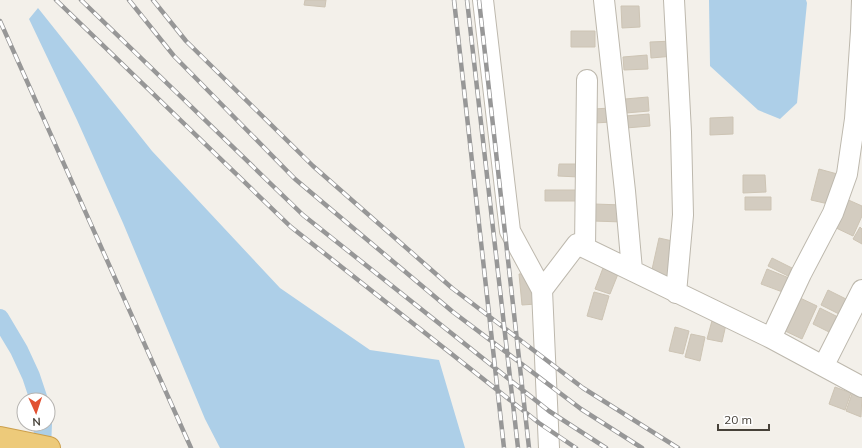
<svg xmlns="http://www.w3.org/2000/svg" width="862" height="448" font-family="Mulish,sans-serif">
<style>
.water{fill:#adcfe8}
.lines{fill:none;stroke-linecap:round;stroke-linejoin:round}
.canal{stroke:#adcfe8;stroke-width:18}
.building{fill:#d3ccc0;stroke:#cdc4b4}
.street-casing{stroke:#bdb8ad;stroke-width:22}
.highway-casing{stroke:#cc9f4b;stroke-width:24}
.street{stroke:#fff;stroke-width:20}
.highway{stroke:#edca7a;stroke-width:22}
.rail-casing{stroke:#979797;stroke-width:4.5}
.rail{stroke:#fff;stroke-width:3;stroke-dasharray:9;stroke-linecap:butt}
</style>
<rect width="100%" height="100%" fill="#f3f0ea"/>
<path class="water" d="M 709,0 L 806,0 L 807,3 L 797,103 L 780,119 L 758,110 L 710,66 Z
M 38,8 L 152,151 L 280,288 L 370,350 L 439,360 L 465,448 L 220,448 L 205,419 L 123,223 L 77,120 L 29,19 Z"/>
<g class="lines">
<path class="canal" d="M 0,318 L 19,350 L 31,376 L 39,400
M 42,448 L 43,424"/>
</g>
<path class="building" d="M 305,0 L 326,0 L 325,7 L 304,5 Z
M 621,6 L 639,6 L 640,27 L 622,28 Z
M 571,31 L 595,31 L 595,47 L 571,47 Z
M 673,41 L 674,56 L 651,58 L 650,42 Z
M 647,55 L 648,69 L 624,70 L 623,57 Z
M 648,97 L 649,111 L 626,113 L 625,99 Z
M 611,108 L 612,122 L 594,123 L 593,109 Z
M 649,114 L 650,126 L 626,128 L 625,116 Z
M 733,117 L 733,134 L 710,135 L 710,118 Z
M 559,164 L 579,164 L 579,177 L 558,176 Z
M 819,169 L 841,175 L 833,205 L 811,200 Z
M 743,175 L 765,175 L 766,192 L 743,193 Z
M 545,190 L 583,190 L 583,201 L 545,201 Z
M 745,197 L 771,197 L 771,210 L 745,210 Z
M 844,198 L 862,206 L 862,216 L 853,236 L 832,226 Z
M 594,204 L 623,205 L 623,222 L 593,221 Z
M 860,227 L 862,229 L 862,244 L 853,239 Z
M 659,238 L 677,242 L 670,277 L 651,274 Z
M 772,258 L 792,268 L 788,276 L 768,266 Z
M 603,268 L 618,274 L 610,294 L 595,289 Z
M 767,269 L 794,280 L 788,294 L 761,284 Z
M 532,273 L 536,304 L 522,305 L 519,274 Z
M 828,290 L 848,300 L 841,315 L 821,305 Z
M 594,292 L 609,296 L 602,320 L 587,316 Z
M 798,297 L 817,306 L 802,339 L 783,330 Z
M 820,308 L 840,318 L 833,334 L 813,324 Z
M 713,317 L 727,320 L 722,342 L 707,339 Z
M 675,327 L 689,331 L 683,354 L 669,351 Z
M 691,334 L 705,337 L 700,361 L 685,357 Z
M 835,387 L 851,393 L 845,410 L 829,404 Z
M 853,391 L 862,394 L 861,417 L 846,411 Z"/>
<g class="lines">
<g class="street-casing">
<path id="street" d="M 483,0 L 510,231 L 542,290 L 577,244 L 771,338 L 862,387
M 604,0 L 625,191 L 632,270
M 674,0 L 681,132 L 683,215 L 676,293
M 585,248 L 587,80
M 542,290 L 549,448
M 771,338 L 801,274 L 833,213 L 847,174 L 855,119 L 861,31 L 862,0
M 824,365 L 862,290"/>
</g>
<g class="highway-casing">
<path id="highway" d="M 0,438 L 49,448"/>
</g>
<use href="#street" class="street"/>
<use href="#highway" class="highway"/>
<g class="rail-casing">
<path id="rail" d="M 56,0 L 291,227 L 539,423 L 576,448
M 81,0 L 303,215 L 549,411 L 606,448
M 129,0 L 174,56 L 295,179 L 453,312 L 581,409 L 642,448
M 153,0 L 186,41 L 313,166 L 452,288 L 583,388 L 678,448
M 454,0 L 504,448
M 467,0 L 518,448
M 479,0 L 529,448
M 0,21 L 191,448"/>
</g>
<use href="#rail" class="rail"/>
</g>
<g transform="translate(36 412) rotate(177)"><circle r="19" fill="#ffffff" stroke="#b5b3b0"/>
<path d="M0-3L7 15L0 10L-7 15Z" fill="#e15132"/>
<text y="-6" font-size="11" font-weight="bold" text-anchor="middle" fill="#464139">N</text>
</g>
<path d="M718 424v6h51v-6" fill="none" stroke="#464139" stroke-width="2"/>
<text x="724" y="424" font-size="12" fill="#464139" stroke="#ffffff" stroke-width="3" paint-order="stroke">20 m</text>
</svg>
